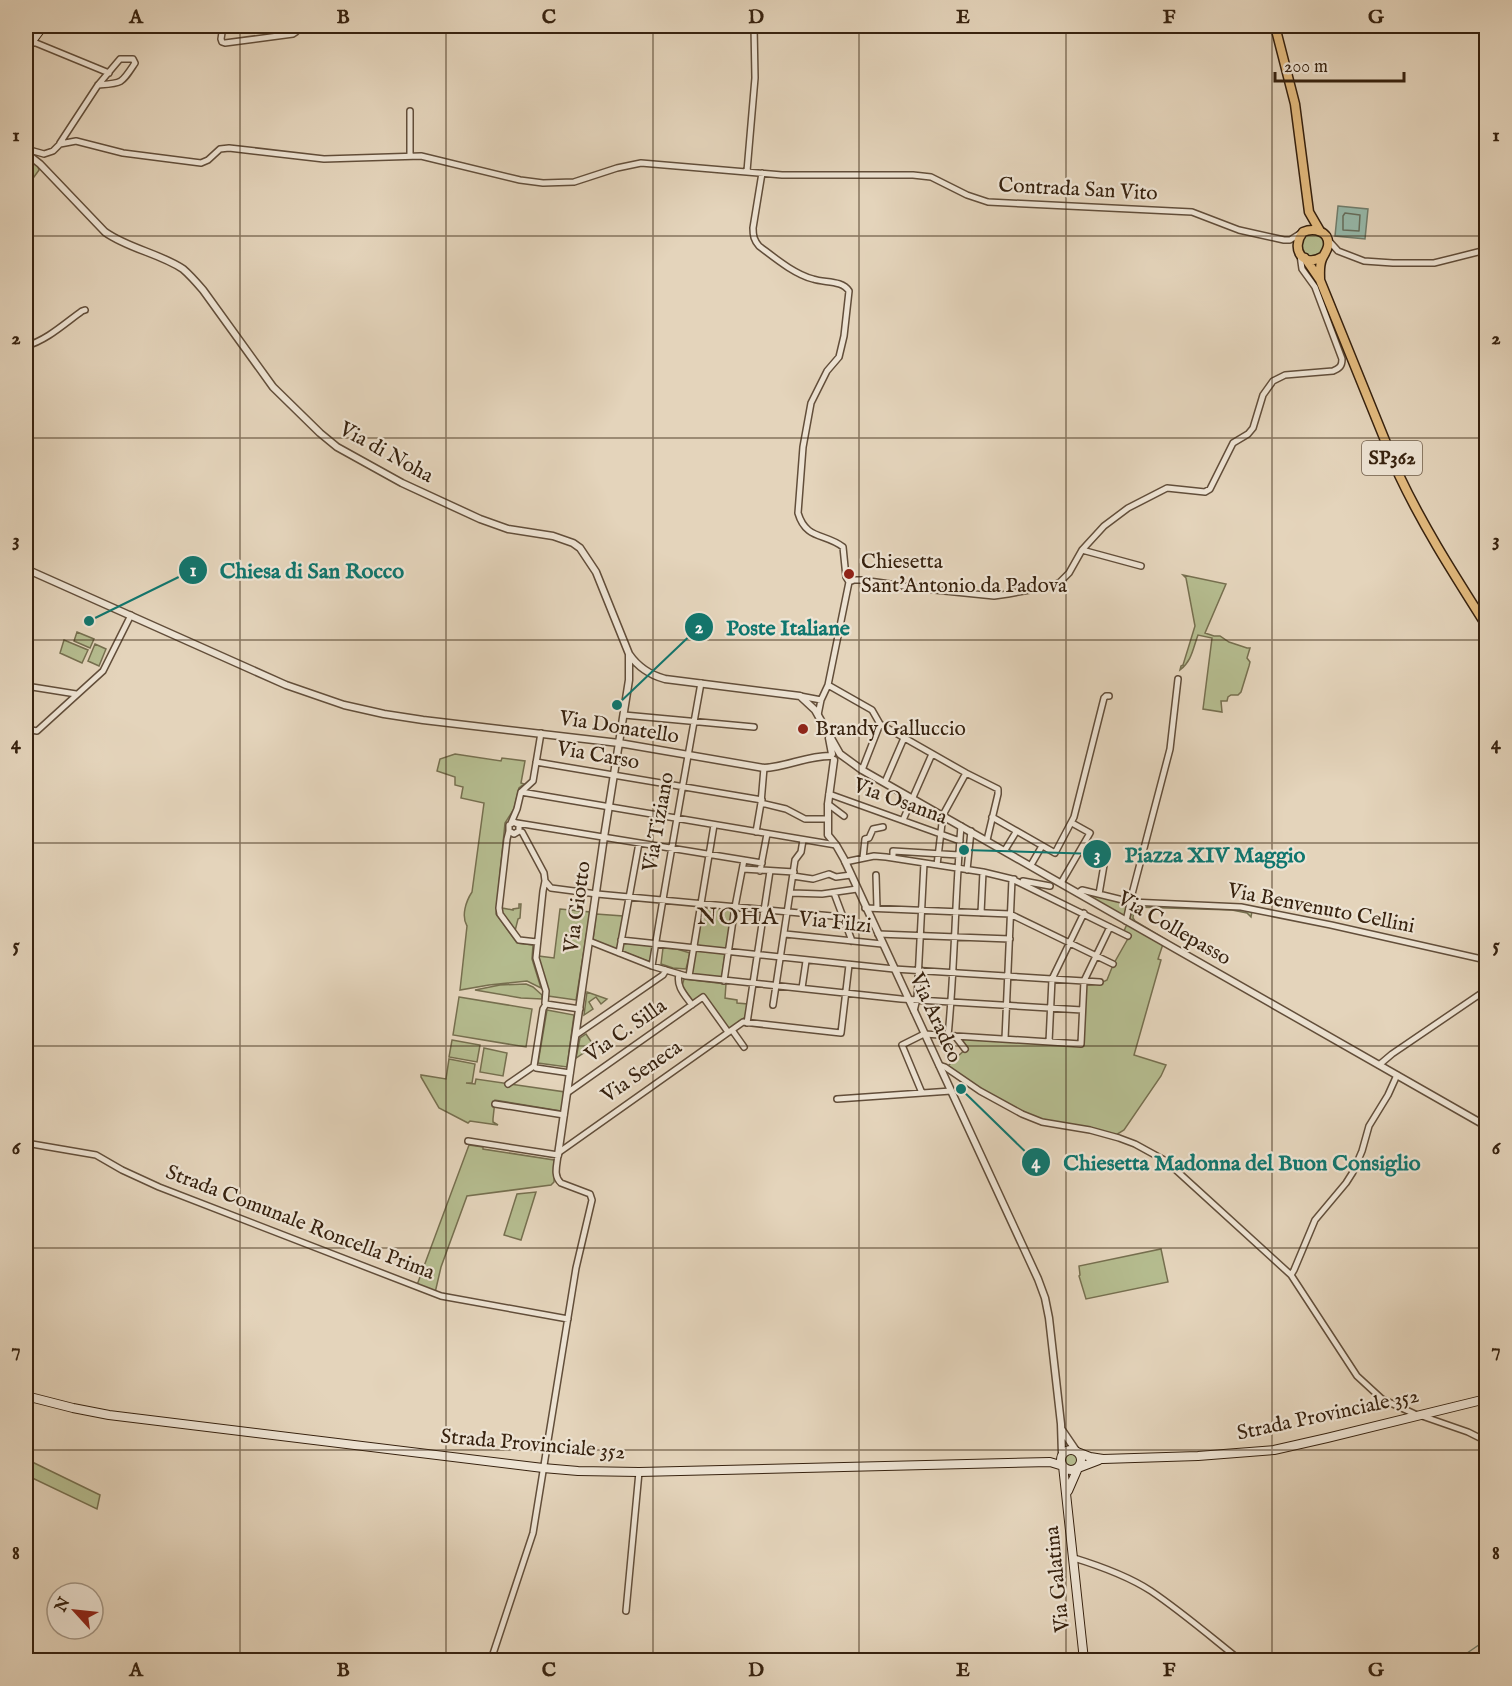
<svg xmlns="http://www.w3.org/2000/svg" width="1512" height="1686" font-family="'IM FELL English',serif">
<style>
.green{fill:#b5bc8f;stroke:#766f4f;stroke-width:1.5}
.water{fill:#97b9aa;stroke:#717d6c;stroke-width:1.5}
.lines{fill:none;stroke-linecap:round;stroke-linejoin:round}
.shore{stroke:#676e5c;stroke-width:1.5}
.stream{stroke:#717d6c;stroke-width:1.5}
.minor-casing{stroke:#624e3a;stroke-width:8}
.tertiary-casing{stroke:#624e3a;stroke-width:9}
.secondary-casing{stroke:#37220f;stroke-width:10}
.primary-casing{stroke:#37220f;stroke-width:11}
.minor{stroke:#ede3d3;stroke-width:5}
.tertiary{stroke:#ede3d3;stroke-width:6}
.secondary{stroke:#ede3d3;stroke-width:8}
.primary{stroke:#e2ba7e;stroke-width:8}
.grid{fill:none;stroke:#37220f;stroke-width:1.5;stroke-opacity:0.55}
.poi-dot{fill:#8f2418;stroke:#ede3d3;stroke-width:2}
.labels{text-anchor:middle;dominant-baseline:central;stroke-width:4.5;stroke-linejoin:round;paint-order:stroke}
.shield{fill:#ede3d3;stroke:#6e5c4a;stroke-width:1.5}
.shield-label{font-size:20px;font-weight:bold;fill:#37220f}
.street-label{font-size:21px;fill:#37220f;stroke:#ede3d3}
.poi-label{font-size:21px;fill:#37220f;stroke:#ede3d3;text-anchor:start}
.quarter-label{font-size:24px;letter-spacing:1.5px;fill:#37220f;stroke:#ede3d3}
.leader{fill:none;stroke:#0f766e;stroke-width:2}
.callout-dot{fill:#0f766e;stroke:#ede3d3;stroke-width:2}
.mark-label{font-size:18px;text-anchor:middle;font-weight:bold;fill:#fff}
.callout-label{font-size:22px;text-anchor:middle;font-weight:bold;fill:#0f766e;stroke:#ede3d3;stroke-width:4.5;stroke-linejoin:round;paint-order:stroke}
.neatline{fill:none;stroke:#37220f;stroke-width:2}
.grid-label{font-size:20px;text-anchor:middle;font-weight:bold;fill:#37220f}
</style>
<rect width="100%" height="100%" fill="#e4d4bb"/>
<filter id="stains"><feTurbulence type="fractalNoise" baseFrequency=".00333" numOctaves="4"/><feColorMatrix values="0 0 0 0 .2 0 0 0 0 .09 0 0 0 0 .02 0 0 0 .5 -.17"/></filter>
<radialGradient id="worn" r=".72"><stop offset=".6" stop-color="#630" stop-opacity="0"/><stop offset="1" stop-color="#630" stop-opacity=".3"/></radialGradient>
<path class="green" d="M 26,157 L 37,164 L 39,170 L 26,188 Z
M1301 245a12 12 0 1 1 24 0a12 12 0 1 1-24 0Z
M 1183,575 L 1226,584 L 1205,633 L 1214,636 L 1220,636 L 1229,642 L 1247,648 L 1250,648 L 1247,658 L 1250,662 L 1249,666 L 1241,692 L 1238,695 L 1231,695 L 1228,697 L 1227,701 L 1221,701 L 1222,712 L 1203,709 L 1212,638 L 1198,635 C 1193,648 1192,661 1180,670 L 1181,666 L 1183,665 L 1195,626 L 1186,578 Z
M 77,632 L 94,639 L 90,648 L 74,641 Z
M 64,640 L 88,650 L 82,663 L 60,653 Z
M 95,644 L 106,649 L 99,666 L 88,661 Z
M 455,754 L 501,761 L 502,758 L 525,761 L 521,783 L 524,784 L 519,788 L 514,809 L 505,823 L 496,914 L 517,943 L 533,945 L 532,959 L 541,988 L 527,981 L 489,985 L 460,990 L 467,926 C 461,916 466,901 472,892 L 484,803 L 461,798 L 463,787 L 455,785 L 455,777 L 437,771 L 440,759 Z
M 1090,895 L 1126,903 L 1127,904 L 1125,916 L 1123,916 L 1089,897 Z
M 519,904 L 521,904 L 520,918 L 518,919 L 515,931 L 502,912 L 502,908 L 513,910 L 513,909 L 519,908 Z
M 1133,905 L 1234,908 L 1252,911 L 1251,917 L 1247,913 L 1232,910 L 1134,907 L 1133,918 L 1135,921 L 1183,950 L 1174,946 L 1130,919 Z
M 702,907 L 732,910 L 726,949 L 696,946 Z
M 560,909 L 590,912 L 576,1000 L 548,996 L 538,956 L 554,958 Z
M 596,914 L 623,916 L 617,950 L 593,940 Z
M 1127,924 L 1163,944 L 1158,959 L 1161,960 L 1134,1055 L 1166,1065 L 1161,1076 L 1124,1130 L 1116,1135 C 1085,1129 1053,1125 1024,1113 C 999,1103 970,1083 948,1066 L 950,1064 L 950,1063 L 967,1048 L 962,1040 L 962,1039 L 1082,1046 L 1086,983 L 1101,983 L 1107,980 L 1113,965 L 1130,935 L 1124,931 Z
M 623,942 L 653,945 L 650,962 L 621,951 Z
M 663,948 L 677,949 L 690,953 L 686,969 L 673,968 L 661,964 Z
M 695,950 L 725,953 L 722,978 L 691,974 Z
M 684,979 L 726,984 L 725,998 L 737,1000 L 737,1003 L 748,1004 L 745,1017 L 729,1029 L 704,994 L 693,1002 L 682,986 Z
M 526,984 L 533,987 L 542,995 L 542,999 L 521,998 L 475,990 L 500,985 Z
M 587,992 L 607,999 L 601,1004 L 596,997 L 589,1002 L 593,1009 L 584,1015 Z
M 459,997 L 532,1009 L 526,1047 L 453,1035 Z
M 547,1010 L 574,1015 L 567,1067 L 538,1063 Z
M 586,1034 L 594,1046 L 576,1058 L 580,1038 Z
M 452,1040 L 480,1045 L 477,1062 L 449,1057 Z
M 484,1048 L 507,1053 L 503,1076 L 480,1072 Z
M 449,1059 L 475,1064 L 472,1083 L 466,1083 L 475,1084 L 476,1079 L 565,1092 L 561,1111 L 495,1100 L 493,1119 L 493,1122 L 498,1125 L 470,1121 L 468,1123 L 439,1108 L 421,1077 L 421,1075 L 446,1079 Z
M 469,1145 L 483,1147 L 483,1149 L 554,1160 L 555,1162 L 554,1182 L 551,1185 L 467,1196 L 441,1267 L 435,1293 L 417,1285 Z
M 536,1192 L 521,1240 L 504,1235 L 517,1194 Z
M 1161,1249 L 1168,1282 L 1086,1299 L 1079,1276 L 1080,1275 L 1079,1266 Z
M1063 1460a8 8 0 1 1 16 0a8 8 0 1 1-16 0Z
M 26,1459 L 100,1495 L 97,1509 L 26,1475 Z"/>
<path class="water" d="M 1338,206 L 1368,209 L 1365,239 L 1335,236 Z"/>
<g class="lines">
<path class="shore" d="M 1345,213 L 1360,215 L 1359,231 L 1343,230 L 1343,216 Z"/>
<path class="stream" d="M 1457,1660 L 1486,1640"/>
<g class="minor-casing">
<path id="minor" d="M 223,26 L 221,39 L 222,42 L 225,43 L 293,34 L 296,32 L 299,26
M 26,39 L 30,43 L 36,43 L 109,73
M 60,143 L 98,85 L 120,59 L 133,59 L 135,63 C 121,84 123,83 98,85
M 26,149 L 44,154 L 53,151 L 60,144 L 76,141 L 123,153 L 201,163 L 208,160 L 220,149 L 229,148 L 324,159 L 421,156 L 520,180 L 543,183 L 574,182 L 617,168 L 641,163 L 782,175 L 913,175 L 931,177 L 967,195 L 988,202 L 1192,212 L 1239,230 L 1284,240 L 1290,240 L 1301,233
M 410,156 L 410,111
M 747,171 L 755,78 L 754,26
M 762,173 L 753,228 C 753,236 754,240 759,246 C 775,258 794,274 813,279 C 825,283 842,280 849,291 L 844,336 L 839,357 L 827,371 L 811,403 L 803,447 L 798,513 C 806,540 825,533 843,547 L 846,577 L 849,582
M 1329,241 L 1338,251 L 1364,261 L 1393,263 L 1434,263 L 1486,250
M 26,346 C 47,340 64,324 82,311 L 85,310
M 1082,550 L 1141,566
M 828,685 L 872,710 L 880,724 L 966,773 L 998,789 L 998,794 L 987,840
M 26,686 L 76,694
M 800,696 L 821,700
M 624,715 L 754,727
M 818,715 L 821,700 L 828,685 L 849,582 L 854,580 L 862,580 L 925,589 L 994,596 L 1008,594 L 1052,586 L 1060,582 L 1069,573 L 1082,550 L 1104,526 L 1128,508 L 1167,488 L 1205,492 L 1210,489 L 1233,443 L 1248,434 L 1253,428 L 1263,395 L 1273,381 L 1285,375 L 1333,371 C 1340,368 1342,366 1342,359 L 1315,287 L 1302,269 L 1300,255
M 26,729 L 37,731 L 103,671 L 131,615
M 536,762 L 762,800
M 862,770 L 880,724
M 885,782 L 904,738
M 521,792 L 836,845
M 829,794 L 960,841
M 761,803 L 786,809 L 805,819 L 827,819
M 828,804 L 844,816
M 992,817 L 1055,853 L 1074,817 L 1104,698 L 1106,696 L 1109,696
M 903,820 L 932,754
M 511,823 L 517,809 L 521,792 L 533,781 L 541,733
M 517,823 L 762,863
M 509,831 L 514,834 L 519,831 L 519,825 L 514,822 L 509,825 L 509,831 L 507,839 L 499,908 L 500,914 L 519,940 L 537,942
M 519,831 L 522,832 L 544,873 L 545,881 L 551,888 L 597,894 L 843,917
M 756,832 L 761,803 L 764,768
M 1005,850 L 1016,832
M 1080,851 L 1104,865 L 1099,894
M 863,858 L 865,839 L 869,838 L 873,829 L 883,827
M 893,858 L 893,851 L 959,855
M 845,862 L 874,856 L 886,857 L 983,872 L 1012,879 L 1128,936
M 937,865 L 943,815 L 966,773
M 1031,865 L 1042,846
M 743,869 L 794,872
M 967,870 L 971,831
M 760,871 L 767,834
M 876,875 L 877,908
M 793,876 L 813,879 L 829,874 L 836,877 L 851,875
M 545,881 L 543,891 L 536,958 L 546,991 L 545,1003 L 546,1004 L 543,1009 L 534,1066 L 536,1068 L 570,1073
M 1023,881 L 1050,886
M 1061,883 L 1090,833 L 1072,823
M 791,893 L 822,894 L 857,889
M 834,893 L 852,941
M 1078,893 L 1082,890 L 1131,902 L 1241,907 L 1331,925 L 1486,960
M 865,908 L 1010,914 L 1113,964
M 981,913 L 983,872
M 1126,921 L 1132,894 L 1170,749 L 1178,679
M 785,934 L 882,944
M 878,934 L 1010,939
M 621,940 L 894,969 L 1100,982
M 589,941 L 652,966 L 686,976 L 901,999 L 1082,1010
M 619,953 L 639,843
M 652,966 C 667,872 684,778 701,683
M 679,974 C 676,987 685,995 692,1005
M 689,976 L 714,825
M 724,981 L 735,907 L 744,860
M 802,988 L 806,961
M 546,1004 L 580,1009
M 773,1005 L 795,860 L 801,852 L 803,840
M 914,1011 L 917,999 L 924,863
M 747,1023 L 770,871
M 732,1030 L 744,1047
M 576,1035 L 663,975 L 666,970
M 948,1036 C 955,966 955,896 961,826
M 955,1036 L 965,1049
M 1005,1039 L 1012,879 L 1014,879
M 1049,1042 L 1052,979 L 1084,913
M 939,1065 L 945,1067 L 980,1091 L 1022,1114 L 1042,1122 L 1090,1130 L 1119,1138 L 1135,1144 L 1166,1161 L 1291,1275 L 1357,1376 L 1382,1399 L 1417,1415
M 1379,1065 L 1392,1054 L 1486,990
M 508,1084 L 534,1066
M 567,1093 L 703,997 L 728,1032
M 922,1093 L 902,1045 L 924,1034 L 1081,1044 L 1084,981 L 1110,927
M 837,1099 L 951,1091
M 495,1104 L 564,1115
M 468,1141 L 558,1155 C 557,1165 553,1176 561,1183 L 590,1194 L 592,1200 L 576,1268 L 533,1533 L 491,1660
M 26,1143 L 96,1155 L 122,1170 L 159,1187 L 441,1296 L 568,1319
M 558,1153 L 743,1022 L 841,1033 L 849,965
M 1291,1275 L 1294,1270 L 1315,1220 L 1346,1183 L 1353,1172 L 1362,1151 L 1369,1126 L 1388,1095 L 1397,1075
M 1422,1416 L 1468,1432 L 1486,1441
M 1074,1558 C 1100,1566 1128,1576 1151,1591 C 1182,1612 1211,1637 1240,1660
M 626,1611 L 639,1472"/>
</g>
<g class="tertiary-casing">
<path id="tertiary" d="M 26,153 L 40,164 L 105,232 C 129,249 159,253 183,269 C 190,275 197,283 203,290 L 273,387 L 320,433 L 337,447 L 402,483 L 480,519 L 508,529 L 553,536 L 573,543 L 580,548 L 596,572 L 629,654 C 638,667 650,675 665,679 L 800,696 L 815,710 L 840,754 L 862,770 L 1486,1126
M 26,569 L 286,685 L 344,705 L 384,714 L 423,720 L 619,743 L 764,768 C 787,767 809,755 831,756
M 829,738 L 832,754
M 834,760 L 828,804 L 828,835 L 836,845 L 844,859 L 1038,1279 L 1045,1298 L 1049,1318 L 1061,1424 L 1062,1455
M 558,1155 L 604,837 L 629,680 L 629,655
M 1062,1430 L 1077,1452"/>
</g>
<g class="secondary-casing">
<path id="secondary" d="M 26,49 L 43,26
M 26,1396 L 73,1408 L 109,1415 L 543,1468 L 578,1471 L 639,1472 L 1050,1462 L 1063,1466 L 1064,1475 L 1084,1660
M1061 1460a10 10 0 1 1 20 0a10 10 0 1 1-20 0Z
M 1077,1452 L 1090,1457 L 1103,1459 L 1198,1456 L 1274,1450 L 1327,1438 L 1486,1399
M 1068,1491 L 1078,1468 L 1099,1460"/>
</g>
<g class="primary-casing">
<path id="primary" d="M 1275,26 L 1295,104 L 1309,212 L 1320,231
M 1305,258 L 1320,280 L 1399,475 C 1424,528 1455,576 1486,625
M 1320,279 C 1320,273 1319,266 1322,259 C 1324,254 1327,251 1328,246 C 1330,230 1313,228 1303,232 C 1290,249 1303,268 1322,257"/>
</g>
<use href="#minor" class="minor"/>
<use href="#tertiary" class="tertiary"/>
<use href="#secondary" class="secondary"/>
<use href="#primary" class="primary"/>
</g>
<path class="grid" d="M 240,26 L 240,1660M 446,26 L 446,1660M 653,26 L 653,1660M 859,26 L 859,1660M 1066,26 L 1066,1660M 1272,26 L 1272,1660M 26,236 L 1486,236M 26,438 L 1486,438M 26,640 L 1486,640M 26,843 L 1486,843M 26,1046 L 1486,1046M 26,1248 L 1486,1248M 26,1450 L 1486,1450"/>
<g class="poi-dot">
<circle cx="849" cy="574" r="6"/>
<circle cx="803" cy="729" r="6"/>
</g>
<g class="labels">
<rect class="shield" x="1362" y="441" width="60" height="34" rx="4.5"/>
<g class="shield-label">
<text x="1392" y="458">SP362</text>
</g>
<g class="street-label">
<text transform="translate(1078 190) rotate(3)">Contrada San Vito</text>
<text transform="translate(386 453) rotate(29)">Via di Noha</text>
<text transform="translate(619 728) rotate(9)">Via Donatello</text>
<text transform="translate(598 756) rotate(10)">Via Carso</text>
<text transform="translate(900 802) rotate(20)">Via Osanna</text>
<text transform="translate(659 822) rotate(-80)">Via Tiziano</text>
<text transform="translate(578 907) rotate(-82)">Via Giotto</text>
<text transform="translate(1321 909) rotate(11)">Via Benvenuto Cellini</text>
<text transform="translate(835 923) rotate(6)">Via Filzi</text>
<text transform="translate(1174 929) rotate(30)">Via Collepasso</text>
<text transform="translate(935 1018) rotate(65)">Via Aradeo</text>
<text transform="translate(626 1031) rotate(-35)">Via C. Silla</text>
<text transform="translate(642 1072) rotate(-35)">Via Seneca</text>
<text transform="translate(300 1223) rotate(21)">Strada Comunale Roncella Prima</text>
<text transform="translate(1328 1415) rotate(-12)">Strada Provinciale 352</text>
<text transform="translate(533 1445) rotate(5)">Strada Provinciale 352</text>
<text transform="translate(1058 1579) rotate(-96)">Via Galatina</text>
</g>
<g class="poi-label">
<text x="861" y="562">Chiesetta<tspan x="861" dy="24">Sant'Antonio da Padova</tspan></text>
<text x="815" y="729">Brandy Galluccio</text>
</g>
<g class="quarter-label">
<text x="738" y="917">NOHA</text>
</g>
</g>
<path class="leader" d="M89 621L193 570M617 705L699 627M964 850L1097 854M961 1089L1036 1162"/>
<g class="callout-dot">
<circle cx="89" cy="621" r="6"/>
<circle cx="617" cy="705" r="6"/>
<circle cx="964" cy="850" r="6"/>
<circle cx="961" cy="1089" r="6"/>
<circle cx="193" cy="570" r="15"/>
<circle cx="699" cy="627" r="15"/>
<circle cx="1097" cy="854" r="15"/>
<circle cx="1036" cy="1162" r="15"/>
</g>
<g class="mark-label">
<text x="193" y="576">1</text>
<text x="699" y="633">2</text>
<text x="1097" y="861">3</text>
<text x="1036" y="1168">4</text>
</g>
<g class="callout-label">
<text x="312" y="578">Chiesa di San Rocco</text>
<text x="788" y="635">Poste Italiane</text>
<text x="1215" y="862">Piazza XIV Maggio</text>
<text x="1242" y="1170">Chiesetta Madonna del Buon Consiglio</text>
</g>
<rect width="1512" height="1686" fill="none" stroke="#e4d4bb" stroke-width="66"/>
<g transform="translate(75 1611) rotate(297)"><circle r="28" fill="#ede3d3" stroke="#a49685" stroke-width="1.5"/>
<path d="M0-4.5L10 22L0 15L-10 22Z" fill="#8f2418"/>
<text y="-9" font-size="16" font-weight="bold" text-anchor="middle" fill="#37220f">N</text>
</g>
<path d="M1275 72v9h129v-9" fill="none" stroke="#37220f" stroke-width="3"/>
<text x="1284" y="72" font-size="18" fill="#37220f" stroke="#ede3d3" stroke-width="4.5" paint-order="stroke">200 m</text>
<rect x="33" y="33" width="1446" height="1620" class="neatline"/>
<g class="grid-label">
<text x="136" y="23">A</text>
<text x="343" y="23">B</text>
<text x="549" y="23">C</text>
<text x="756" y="23">D</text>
<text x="963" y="23">E</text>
<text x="1169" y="23">F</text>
<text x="1376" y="23">G</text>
<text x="16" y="141">1</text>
<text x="1496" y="141">1</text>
<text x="16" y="344">2</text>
<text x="1496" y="344">2</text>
<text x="16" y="546">3</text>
<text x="1496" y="546">3</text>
<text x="16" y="749">4</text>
<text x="1496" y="749">4</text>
<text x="16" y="951">5</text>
<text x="1496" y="951">5</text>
<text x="16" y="1154">6</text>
<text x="1496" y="1154">6</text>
<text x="16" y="1356">7</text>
<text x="1496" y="1356">7</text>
<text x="16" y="1559">8</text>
<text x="1496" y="1559">8</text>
<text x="136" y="1676">A</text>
<text x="343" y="1676">B</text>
<text x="549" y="1676">C</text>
<text x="756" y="1676">D</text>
<text x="963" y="1676">E</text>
<text x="1169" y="1676">F</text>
<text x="1376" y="1676">G</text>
</g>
<rect width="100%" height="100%" filter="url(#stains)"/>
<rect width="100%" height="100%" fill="url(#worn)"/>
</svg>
